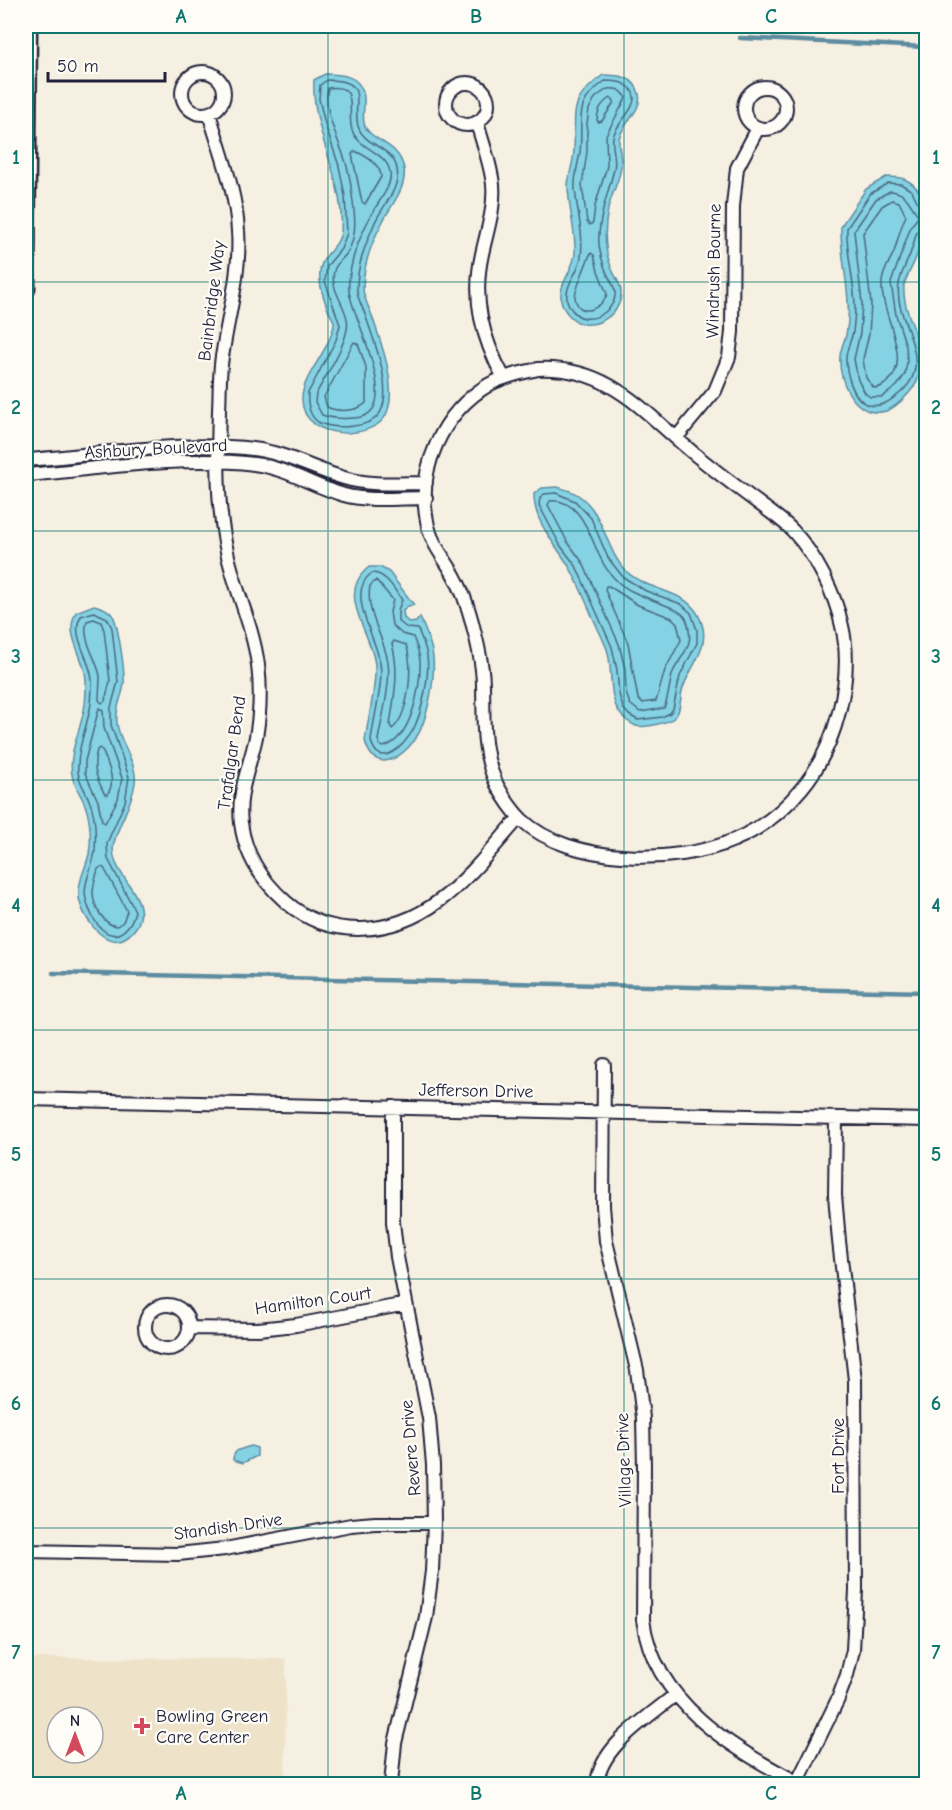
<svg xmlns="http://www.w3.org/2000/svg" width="952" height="1810" font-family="'Comic Neue',sans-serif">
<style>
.built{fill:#eee2c9;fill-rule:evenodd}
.water{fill:#84d2e3;stroke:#5d8ca0;stroke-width:1.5}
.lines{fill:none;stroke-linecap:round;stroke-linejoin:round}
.shore{stroke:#49687e;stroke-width:1.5}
.stream{stroke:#5d8ca0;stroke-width:4.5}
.street-casing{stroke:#22223b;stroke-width:16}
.secondary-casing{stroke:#22223b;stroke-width:21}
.street{stroke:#fdfcf7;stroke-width:12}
.secondary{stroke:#fdfcf7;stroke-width:16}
.grid{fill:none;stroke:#0f766e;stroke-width:1.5;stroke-opacity:0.55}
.poi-dot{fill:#d1495b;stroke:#fdfcf7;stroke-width:2}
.labels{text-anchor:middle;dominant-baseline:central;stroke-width:4.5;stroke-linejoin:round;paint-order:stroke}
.street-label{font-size:18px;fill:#22223b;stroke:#fdfcf7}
.poi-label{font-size:18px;fill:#22223b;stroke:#fdfcf7;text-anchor:start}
.neatline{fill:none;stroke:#0f766e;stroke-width:2}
.grid-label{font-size:20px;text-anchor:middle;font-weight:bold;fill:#0f766e}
</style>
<rect width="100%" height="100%" fill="#f6f0e2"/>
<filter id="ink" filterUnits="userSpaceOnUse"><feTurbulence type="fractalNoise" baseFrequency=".0167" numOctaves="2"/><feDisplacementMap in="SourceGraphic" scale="12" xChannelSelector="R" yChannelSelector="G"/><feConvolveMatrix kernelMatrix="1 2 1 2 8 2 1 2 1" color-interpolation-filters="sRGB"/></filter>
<g filter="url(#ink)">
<path class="built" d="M 31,1658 L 286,1659 L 285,1784 L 29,1784 ZM 57,1717 L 93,1717 L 93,1753 L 57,1753 Z"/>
<path class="water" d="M 325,74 C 340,74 358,75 363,92 C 366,101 362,113 364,123 C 368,142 399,141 404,169 C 407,189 390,206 382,223 C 372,242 363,266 363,288 C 363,296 368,306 371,313 C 380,340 399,387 386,415 C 374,440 303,442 302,400 C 301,379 325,355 331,335 C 332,331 335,325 334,322 C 333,318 329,313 328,310 C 323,296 317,280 321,266 C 324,253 340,246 341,231 C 345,178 311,132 314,80 Z
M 603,75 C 618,75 635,76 639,94 C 643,111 622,123 619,139 C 618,147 622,157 621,166 C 620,180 611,195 608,209 C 604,229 604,249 611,267 C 614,275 621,284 621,292 C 622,311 602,326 584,324 C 575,323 565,313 562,304 C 556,285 574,271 575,253 C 576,230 568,208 568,185 C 569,173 574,161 574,149 C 576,109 568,102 603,75 Z
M 886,177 C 892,177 899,177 904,179 C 935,192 925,236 915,260 C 912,268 906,277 904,285 C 901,317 930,343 918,379 C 914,390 897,407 886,411 C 856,419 838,382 840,357 C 840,350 844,342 846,335 C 848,325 849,313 848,303 C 847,277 840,251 841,226 L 866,189 Z
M 557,487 C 564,489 572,491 578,495 C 605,513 605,550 626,571 C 652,596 694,586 703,628 C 708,650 688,670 682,691 C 680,699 681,711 675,717 C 669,723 643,728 636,726 C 632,724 627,721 624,718 C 606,701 614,671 607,649 C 603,639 598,629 594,620 C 586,603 580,586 571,570 C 558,546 533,523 534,494 L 542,488 Z
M 369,567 L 380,567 L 389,572 L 414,605 L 408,606 L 403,611 L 404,618 L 410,623 L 416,622 L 420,617 C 425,630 432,644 433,657 C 435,680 429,710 420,731 C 408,755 375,779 365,741 C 368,717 376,691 375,666 C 373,633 334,595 369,567 Z
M 94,605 C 101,607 109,609 113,616 C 118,624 125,672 124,683 C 123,697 115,705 117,723 C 119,743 138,763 135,783 C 132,805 119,822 114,843 C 106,873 154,896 137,926 C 133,932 127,938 120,940 C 100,944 82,915 79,898 C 77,883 86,868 89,854 C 92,837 90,815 83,800 C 79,792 73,783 72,775 C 68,751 82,728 85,704 C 86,697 86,689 86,681 C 86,657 63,636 76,612 Z
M 251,1446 L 257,1448 L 257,1456 L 243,1463 L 233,1460 C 233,1449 242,1449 251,1446 Z"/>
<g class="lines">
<path class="shore" d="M 327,80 C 370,80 352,100 358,126 C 364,146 393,147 397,169 C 401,188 383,205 375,222 C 366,243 357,265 357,288 C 356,296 362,306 365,314 C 373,339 393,386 381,411 C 373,429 332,430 318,422 C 309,416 307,402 308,393 L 336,340 L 340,325 L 325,281 L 327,266 L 341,249 L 347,233 L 345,196 L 339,166 L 325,124 L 319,99 L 320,85 Z
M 605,81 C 616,81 632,82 634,97 C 635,111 616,123 613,137 C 611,147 617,159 614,169 C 609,191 600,212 599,235 C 598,246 602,261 606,271 C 608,277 614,285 615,291 C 617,307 599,320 585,318 C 576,317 568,307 567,299 C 565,284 579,272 581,257 C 584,234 577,211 575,189 C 574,177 578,164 580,153 C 584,117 571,106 605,81 Z
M 328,88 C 361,83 346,112 352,130 C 358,149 387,152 390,172 C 393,187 376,204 370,217 C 363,231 355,248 352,263 C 350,271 348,282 349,291 C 351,315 408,416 354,418 C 343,419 333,419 322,415 L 315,402 L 316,394 C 324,378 352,337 347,319 C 344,303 330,289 334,271 C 335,264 343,259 347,253 C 358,236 355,214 352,195 C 351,184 349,173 346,163 C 340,142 322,110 328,88 Z
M 607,89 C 615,88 623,89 626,98 L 606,135 L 607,166 L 595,206 L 593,223 L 590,225 L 587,222 L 582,185 L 587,152 L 587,124 L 589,109 L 595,98 Z
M 610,98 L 613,99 L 614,102 L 602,121 L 598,122 L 597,120 C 598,109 601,104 610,98 Z
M 355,151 C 366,156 381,164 381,177 L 365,204 L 362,202 L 352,154 Z
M 890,191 C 908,192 909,205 919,216 L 911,226 L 891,283 L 896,315 L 906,346 L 907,362 L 905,374 L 897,386 L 882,397 L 870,397 L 865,393 L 858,380 L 854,359 L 860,333 L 862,304 L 854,231 L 876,199 Z
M 892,200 L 899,202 L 906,216 C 900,227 898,240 894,252 C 890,261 883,271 882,282 C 879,311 915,363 886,383 C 882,386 880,388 874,388 L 866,378 L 863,359 L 869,334 L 871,304 L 863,233 L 882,206 Z
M 926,208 L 919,205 L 912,191 L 901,184 L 888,183 L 870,194 L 847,228 C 846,253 854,279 855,305 C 855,313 854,323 853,332 C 851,341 846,350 846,358 C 846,373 853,401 869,405 C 880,407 887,403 895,397 C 942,364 892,322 899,284 C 901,271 910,258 913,245 C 916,237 916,226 926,224
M 591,253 L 594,255 L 598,271 L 607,294 C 602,310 578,319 575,297 C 574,294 589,256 591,253 Z
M 354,342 L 358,344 L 366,367 L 366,403 C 357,412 337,412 327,407 L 324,397 Z
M 556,493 L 575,501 L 591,518 L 608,558 L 623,577 L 646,591 L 681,604 L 691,613 L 697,630 L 697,643 L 680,676 L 673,709 L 670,713 L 662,717 L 638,720 L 629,715 L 623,708 L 619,694 L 617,670 L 612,647 L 576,566 L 560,545 L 539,505 L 540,498 L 544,494 Z
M 550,501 C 581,498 590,537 601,559 C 604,566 611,575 617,581 C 632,597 677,605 685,617 C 687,620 689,627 689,631 C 693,646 679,659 673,672 C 669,684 669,697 664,708 L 640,712 L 630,704 L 626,693 L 625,669 L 619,644 L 583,563 L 567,541 L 548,505 Z
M 372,573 C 386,573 394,589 402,600 L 398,610 L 398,621 L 407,628 L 418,629 C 421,638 426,647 427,656 C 430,675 422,713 413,730 C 404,746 379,771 371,741 C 373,719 384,683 380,663 C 377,638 344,592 372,573 Z
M 376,580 L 393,600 L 390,612 L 392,625 L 402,634 L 413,637 C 416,644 419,652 420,660 C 421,685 412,740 383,747 L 380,745 L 378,740 C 382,717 391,684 388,662 C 384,636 365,613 370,586 Z
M 606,586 L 609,586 L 638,605 L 672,618 L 677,623 L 681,640 L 665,670 L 656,701 L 642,703 L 638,699 L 628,643 L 605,590 Z
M 94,612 L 107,618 L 112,628 L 118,682 L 111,707 L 111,725 L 129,777 L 125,802 L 107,843 L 108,859 L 135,911 C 132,925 119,943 103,930 C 95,924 88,909 86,899 C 82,883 94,866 95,850 C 96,834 96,815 89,800 C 86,791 78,781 78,771 C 77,749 86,729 90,709 C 92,700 92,690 92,681 C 92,661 69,635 81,616 Z
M 94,619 L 101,622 L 104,630 L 110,681 L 105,701 L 102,703 L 99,700 C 99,693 100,684 100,676 C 97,659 81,639 87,621 Z
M 394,641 L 406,645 C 414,664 409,716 392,729 L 390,725 C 394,697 400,672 392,644 Z
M 99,708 L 103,710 L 104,728 L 122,778 L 118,799 L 105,823 L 102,821 L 98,801 L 85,773 L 85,761 Z
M 99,748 L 102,750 C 108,765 117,781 107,795 L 104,793 C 96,776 92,769 97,750 Z
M 101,867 L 104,868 L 127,911 L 123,922 L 117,926 C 104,926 93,905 93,893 C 93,885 96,877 98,869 Z"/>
<path class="stream" d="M 740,38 L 926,47
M 53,973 L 926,992"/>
<g class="street-casing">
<path id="street" d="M182 93a21 21 0 1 1 42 0a21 21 0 1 1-42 0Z
M446 104a21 21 0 1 1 42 0a21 21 0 1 1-42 0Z
M744 108a21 21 0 1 1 42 0a21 21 0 1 1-42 0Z
M 209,113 C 220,151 236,191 238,231 C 241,272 229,311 223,351 C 219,370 220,391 219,411 C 218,442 217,474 220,505 C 222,529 226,552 233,575 C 242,605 254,634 258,665 C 261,689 260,714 256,737 C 250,766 237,793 241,823 C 245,855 262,881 286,902 C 331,941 393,935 439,901 C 469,879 494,846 519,818
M 477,122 C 482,142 491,164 493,185 C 495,208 487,231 482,254 C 472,299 482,338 504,378
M 538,369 C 611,366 645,414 697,456 C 719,474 742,491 765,508 C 774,515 785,522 793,531 C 816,556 835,593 842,626 C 854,678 836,747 802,788 C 784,810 761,829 734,840 C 677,865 570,865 522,820 C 513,811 503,796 497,785 C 481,751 484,722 483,686 C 483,667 479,649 474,630 C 469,609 462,588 451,570 C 442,555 432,543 428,526 C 415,471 442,412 490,384 C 505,376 521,373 538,369 Z
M 676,438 L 715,391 L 729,357 L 732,332 L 733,206 L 737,168 L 758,128
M 26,460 C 99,455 181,440 253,449 C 286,453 313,469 344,478 C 370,486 399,483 426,483
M 26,475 C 97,469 182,455 254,464 C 286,468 313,486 344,495 C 370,502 399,498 426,498
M 604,1065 L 603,1206 L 606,1241 L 637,1370 L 643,1418 L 644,1466 L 643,1620 C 654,1702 733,1750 801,1784
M 26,1099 L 926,1120
M145 1327a22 22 0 1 1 44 0a22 22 0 1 1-44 0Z
M 189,1328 L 258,1329 L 296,1325 L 406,1304
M 26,1551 L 178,1554 L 225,1549 L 351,1525 L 375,1523 L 434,1523
M 797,1783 L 838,1699 L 847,1675 L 853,1650 L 856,1590 L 855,1380 L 839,1241 L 835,1195 L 836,1118
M 391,1784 L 395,1743 L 426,1617 L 432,1571 L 434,1523 L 433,1465 L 429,1418 L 397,1257 L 393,1222 L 393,1107
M 597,1784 C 600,1746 648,1718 676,1694"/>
</g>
<g class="secondary-casing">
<path id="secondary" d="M 26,289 L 28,26"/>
</g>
<use href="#street" class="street"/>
<use href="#secondary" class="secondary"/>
</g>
</g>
<path class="grid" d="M 328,26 L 328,1784M 624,26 L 624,1784M 26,282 L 926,282M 26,531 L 926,531M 26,780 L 926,780M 26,1030 L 926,1030M 26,1279 L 926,1279M 26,1528 L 926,1528"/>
<path class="poi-dot" d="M139 1717h6v6h6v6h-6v6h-6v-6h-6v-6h6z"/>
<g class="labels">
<g class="street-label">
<text transform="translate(714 271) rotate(-89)">Windrush Bourne</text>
<text transform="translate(212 301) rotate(-83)">Bainbridge Way</text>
<text transform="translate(156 449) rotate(-3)">Ashbury Boulevard</text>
<text transform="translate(232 753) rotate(-82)">Trafalgar Bend</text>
<text transform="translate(476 1091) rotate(1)">Jefferson Drive</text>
<text transform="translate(313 1301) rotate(-8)">Hamilton Court</text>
<text transform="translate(411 1448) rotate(-95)">Revere Drive</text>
<text transform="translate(838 1456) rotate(-90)">Fort Drive</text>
<text transform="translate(624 1460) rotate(-92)">Village Drive</text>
<text transform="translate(228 1527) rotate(-8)">Standish Drive</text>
</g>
<g class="poi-label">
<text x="156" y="1716">Bowling Green<tspan x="156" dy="21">Care Center</tspan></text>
</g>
</g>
<rect width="952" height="1810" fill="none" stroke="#fdfcf7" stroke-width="66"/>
<g transform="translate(75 1735)"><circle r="28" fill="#fdfcf7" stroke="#a5a5ac" stroke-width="1.5"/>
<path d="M0-4.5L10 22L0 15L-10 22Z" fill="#d1495b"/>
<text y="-9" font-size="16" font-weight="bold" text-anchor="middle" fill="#22223b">N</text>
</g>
<path d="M48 72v9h117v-9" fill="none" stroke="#22223b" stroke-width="3"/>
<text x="57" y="72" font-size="18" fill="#22223b" stroke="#fdfcf7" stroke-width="4.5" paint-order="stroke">50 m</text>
<rect x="33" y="33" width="886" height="1744" class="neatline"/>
<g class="grid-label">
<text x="181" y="23">A</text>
<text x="476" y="23">B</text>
<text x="771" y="23">C</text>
<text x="16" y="164">1</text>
<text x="936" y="164">1</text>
<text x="16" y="414">2</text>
<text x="936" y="414">2</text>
<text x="16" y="663">3</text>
<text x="936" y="663">3</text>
<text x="16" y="912">4</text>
<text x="936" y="912">4</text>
<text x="16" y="1161">5</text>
<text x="936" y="1161">5</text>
<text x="16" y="1410">6</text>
<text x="936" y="1410">6</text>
<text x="16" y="1659">7</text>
<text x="936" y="1659">7</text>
<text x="181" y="1800">A</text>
<text x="476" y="1800">B</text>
<text x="771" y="1800">C</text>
</g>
</svg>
